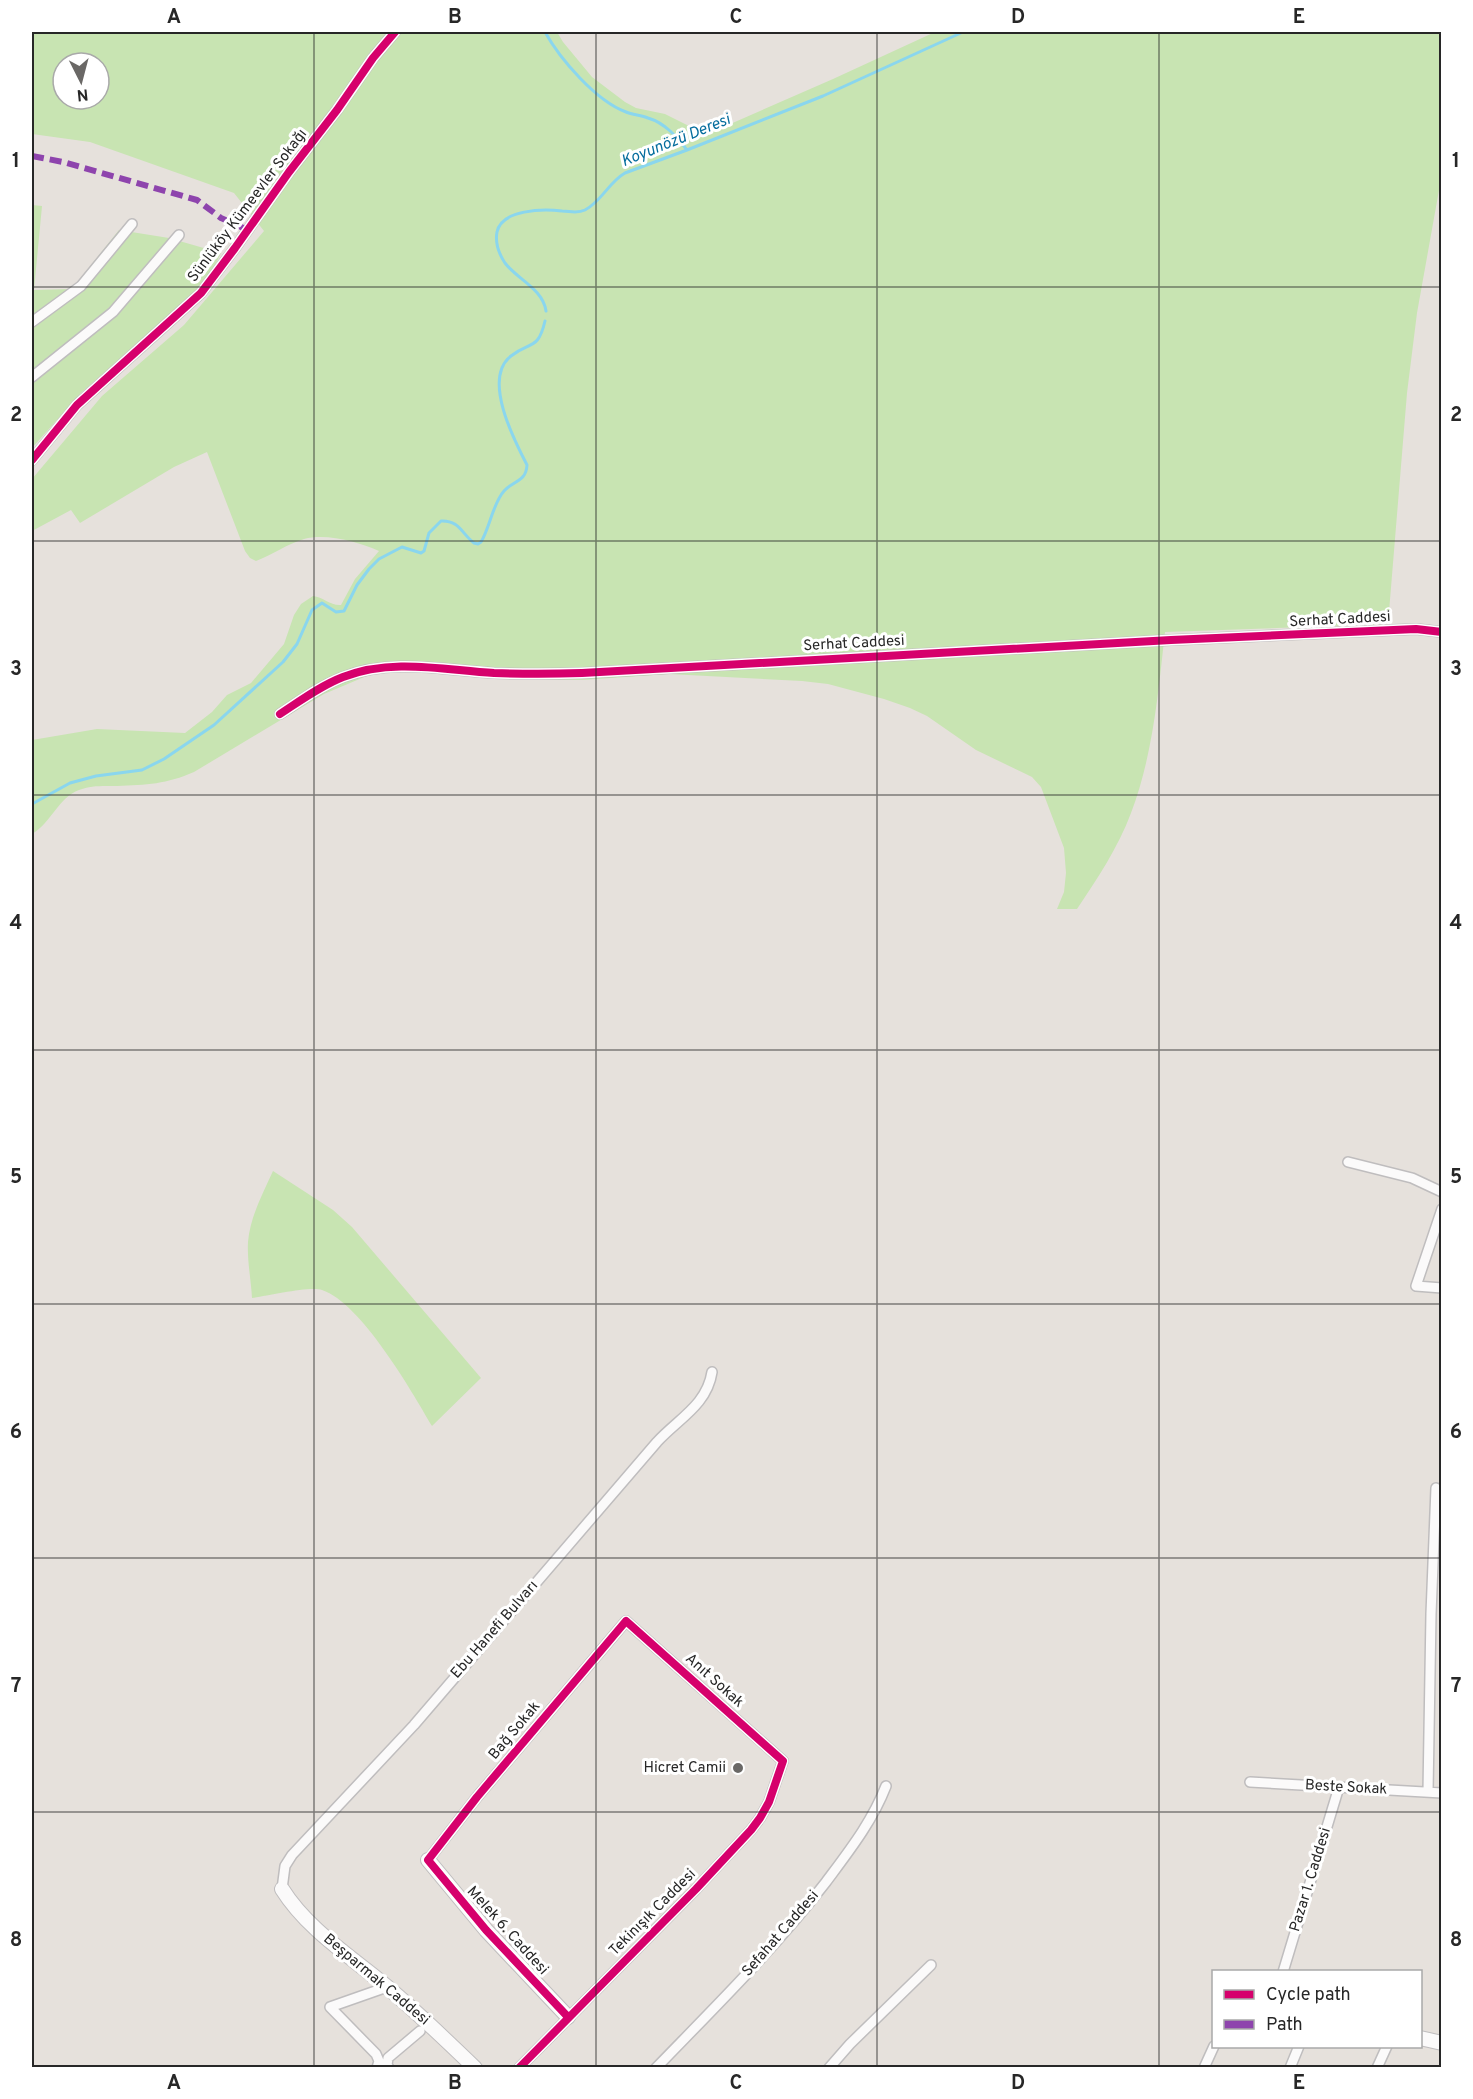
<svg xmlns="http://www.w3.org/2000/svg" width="1473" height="2099" font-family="Overpass,sans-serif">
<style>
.green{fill:#c8e4b2;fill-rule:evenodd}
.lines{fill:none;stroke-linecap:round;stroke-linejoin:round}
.stream{stroke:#8ad6ee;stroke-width:3}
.street-casing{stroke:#bfbdbe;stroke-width:12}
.secondary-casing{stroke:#bfbdbe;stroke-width:16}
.street{stroke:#fbfafa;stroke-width:9}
.secondary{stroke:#fbfafa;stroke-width:14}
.quiet{stroke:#8e44ad;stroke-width:6;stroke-dasharray:12 6;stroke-linecap:butt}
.cycleway-casing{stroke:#fff;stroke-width:11}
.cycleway{stroke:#d6006c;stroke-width:8}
.grid{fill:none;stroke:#272727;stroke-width:1.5;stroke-opacity:0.55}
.poi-dot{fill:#6a6866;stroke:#fff;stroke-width:2}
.labels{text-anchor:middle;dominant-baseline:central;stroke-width:6;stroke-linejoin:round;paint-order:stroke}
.street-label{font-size:15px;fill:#272727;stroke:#fff}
.poi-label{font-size:15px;fill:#272727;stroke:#fff;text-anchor:end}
.water-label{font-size:16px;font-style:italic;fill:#056d9d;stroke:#fff}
.neatline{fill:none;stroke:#272727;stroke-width:2}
.grid-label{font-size:20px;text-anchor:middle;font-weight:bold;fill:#272727}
</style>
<rect width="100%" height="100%" fill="#e6e1dc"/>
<path class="green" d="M 32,32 L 557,32 L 563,42 L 592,77 L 625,102 L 636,108 L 665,114 L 691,127 L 696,139 L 833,79 L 935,32 L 1441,32 L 1441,179 L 1417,313 L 1407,393 L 1388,624 L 1165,632 C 1158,694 1153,755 1131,813 C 1118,848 1097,879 1077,909 L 1057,909 L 1064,892 L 1066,873 L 1064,848 L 1041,787 L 1032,777 L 976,750 L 927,716 L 910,708 L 884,699 L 828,684 L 802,681 L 669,674 L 582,680 L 506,679 L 414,671 L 393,671 L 369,675 L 324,694 L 194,772 C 167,784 146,785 117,786 C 104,786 91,785 79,790 C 59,797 51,823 32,834 L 32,740 L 97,729 L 185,733 L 212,712 L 227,695 L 251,683 L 284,644 L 294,615 L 301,604 L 313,596 C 323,597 331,606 341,605 L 355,579 L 379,551 C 358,542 327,533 304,539 C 287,544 272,555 256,561 L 250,558 L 245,551 L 207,452 L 174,467 L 80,523 L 71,510 L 32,531 L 32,479 L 102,396 L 184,325 L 264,231 L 234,193 L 90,142 L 32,134 ZM 63,63 L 99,63 L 99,99 L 63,99 Z
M 32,205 L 42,206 L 34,290 L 72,289 L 119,230 L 169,238 L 221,253 L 210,276 L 195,292 L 81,393 L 32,448 Z
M 273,1171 L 333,1210 L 352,1227 L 481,1378 L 432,1426 C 411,1390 361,1303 322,1290 C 310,1286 267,1296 252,1298 C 251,1280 247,1260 248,1242 C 250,1217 263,1193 273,1171 Z"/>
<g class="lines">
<path class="stream" d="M 545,32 C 560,59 596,101 626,112 C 633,115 641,115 648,118 C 665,123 677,137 687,150
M 546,311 C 543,289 517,279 505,263 C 499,254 495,243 497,232 C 502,209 543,209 562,211 C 570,211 577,214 585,210 C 601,202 609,182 625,173 L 687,150 L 823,96 L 963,32
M 32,804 L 70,783 L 96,776 L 142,770 L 164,759 L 214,725 L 283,662 L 297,644 L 312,610 L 322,603 L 336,612 L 344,611 L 357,585 L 369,569 L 379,559 L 402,547 L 421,553 L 424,551 L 429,533 L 441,521 C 459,520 462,534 474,543 L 478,544 L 481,542 C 490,527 493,503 504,491 C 514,480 526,482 527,465 C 514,440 482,378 511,356 C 530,341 538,351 545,321"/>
<g class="street-casing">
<path id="street" d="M 32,322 L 81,286 L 132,224
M 32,377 L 113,312 L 179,235
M 32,460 L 77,405 L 201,293 L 235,248 L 289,172 L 337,110 L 373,58 L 395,32
M 280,714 C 300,701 320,686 343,677 C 393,658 443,670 494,673 C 523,674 553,674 582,673 L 1171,640 L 1416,629 L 1442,632
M 1348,1162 L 1412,1178 L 1442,1192
M 1442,1209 L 1416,1286 L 1442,1288
M 1250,1782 L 1442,1793
M 1428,1792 L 1431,1614 L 1436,1488
M 428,1860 L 477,1797 L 626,1621 L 783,1761 L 769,1802 L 760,1818 L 751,1830 L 696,1889 L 519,2068
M 282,1889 L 285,1866 L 292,1855 L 414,1725 L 657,1442 C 678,1419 707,1405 712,1372
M 1283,1972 L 1339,1787
M 377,2068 L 379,2061 L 376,2054 L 330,2007 L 387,1987
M 389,2068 L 387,2065 L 388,2058 L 420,2031
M 656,2068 C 715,2007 774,1949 826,1882 C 849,1851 872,1822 886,1786
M 829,2068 L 850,2044 L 931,1965
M 1204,2068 L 1214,2046
M 1290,2068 L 1299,2046
M 1377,2068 L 1387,2046"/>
</g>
<g class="secondary-casing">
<path id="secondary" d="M 428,1860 L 486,1930 L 568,2017
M 282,1889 C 307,1929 350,1956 386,1986 C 417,2012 446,2040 475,2068
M 1420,2038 L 1442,2043"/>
</g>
<use href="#street" class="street"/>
<use href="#secondary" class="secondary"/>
<path class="quiet" d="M 32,156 L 63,162 L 197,200 L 221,218 L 248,230"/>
<g class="cycleway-casing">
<path id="cycleway" d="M 32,460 L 77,405 L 201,293 L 235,248 L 289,172 L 337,110 L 373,58 L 395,32
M 280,714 C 300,701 320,686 343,677 C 393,658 443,670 494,673 C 523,674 553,674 582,673 L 1171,640 L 1416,629 L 1442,632
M 519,2068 L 696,1889 L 751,1830 L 760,1818 L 769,1802 L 783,1761 L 626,1621 L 477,1797 L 428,1860 L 486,1930 L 568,2017"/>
</g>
<use href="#cycleway" class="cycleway"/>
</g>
<path class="grid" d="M 314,32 L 314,2068M 596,32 L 596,2068M 877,32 L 877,2068M 1159,32 L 1159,2068M 32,287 L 1442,287M 32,541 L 1442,541M 32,795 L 1442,795M 32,1050 L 1442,1050M 32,1304 L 1442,1304M 32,1558 L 1442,1558M 32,1812 L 1442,1812"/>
<circle class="poi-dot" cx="738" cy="1768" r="6"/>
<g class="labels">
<g class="street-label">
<text transform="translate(248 206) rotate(-53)">Sünlüköy Kümeevler Sokağı</text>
<text transform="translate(1340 620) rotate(-3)">Serhat Caddesi</text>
<text transform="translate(854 644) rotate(-3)">Serhat Caddesi</text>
<text transform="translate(495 1630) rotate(-49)">Ebu Hanefi Bulvarı</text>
<text transform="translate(714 1681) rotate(42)">Anıt Sokak</text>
<text transform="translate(515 1731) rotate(-50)">Bağ Sokak</text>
<text transform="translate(1346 1788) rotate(3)">Beste Sokak</text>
<text transform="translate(1311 1880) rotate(-73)">Pazar 1. Caddesi</text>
<text transform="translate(653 1913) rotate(-45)">Tekinışık Caddesi</text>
<text transform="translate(507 1931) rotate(48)">Melek 6. Caddesi</text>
<text transform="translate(781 1934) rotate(-49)">Sefahat Caddesi</text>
<text transform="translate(376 1980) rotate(40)">Beşparmak Caddesi</text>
</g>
<g class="poi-label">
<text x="726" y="1768">Hicret Camii</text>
</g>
<g class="water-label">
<text transform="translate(676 141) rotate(-22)">Koyunözü Deresi</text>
</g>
</g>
<rect width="1473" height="2099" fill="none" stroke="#ffffff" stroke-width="66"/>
<rect x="1212" y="1970" width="210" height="78" fill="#ffffff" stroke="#a9a9a9" stroke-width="1.5"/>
<rect x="1224" y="1990" width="30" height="9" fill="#d6006c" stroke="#a9a9a9" stroke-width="1.5"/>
<text x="1266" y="2000" font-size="18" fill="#272727">Cycle path</text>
<rect x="1224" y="2020" width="30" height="9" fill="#8e44ad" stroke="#a9a9a9" stroke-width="1.5"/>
<text x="1266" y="2030" font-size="18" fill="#272727">Path</text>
<g transform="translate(81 81) rotate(174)"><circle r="28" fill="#ffffff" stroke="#a9a9a9" stroke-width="1.5"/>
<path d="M0-4.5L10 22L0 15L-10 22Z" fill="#6a6866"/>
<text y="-9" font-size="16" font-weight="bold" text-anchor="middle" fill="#272727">N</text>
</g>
<rect x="33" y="33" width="1407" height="2033" class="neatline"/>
<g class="grid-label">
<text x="174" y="23">A</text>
<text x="455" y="23">B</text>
<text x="736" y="23">C</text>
<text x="1018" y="23">D</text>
<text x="1299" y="23">E</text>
<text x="16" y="167">1</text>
<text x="1456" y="167">1</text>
<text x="16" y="421">2</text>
<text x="1456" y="421">2</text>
<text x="16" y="675">3</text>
<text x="1456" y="675">3</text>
<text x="16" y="929">4</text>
<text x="1456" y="929">4</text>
<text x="16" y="1183">5</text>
<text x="1456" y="1183">5</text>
<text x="16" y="1438">6</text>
<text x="1456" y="1438">6</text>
<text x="16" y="1692">7</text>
<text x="1456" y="1692">7</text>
<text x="16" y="1946">8</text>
<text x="1456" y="1946">8</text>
<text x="174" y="2089">A</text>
<text x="455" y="2089">B</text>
<text x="736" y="2089">C</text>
<text x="1018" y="2089">D</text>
<text x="1299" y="2089">E</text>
</g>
</svg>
